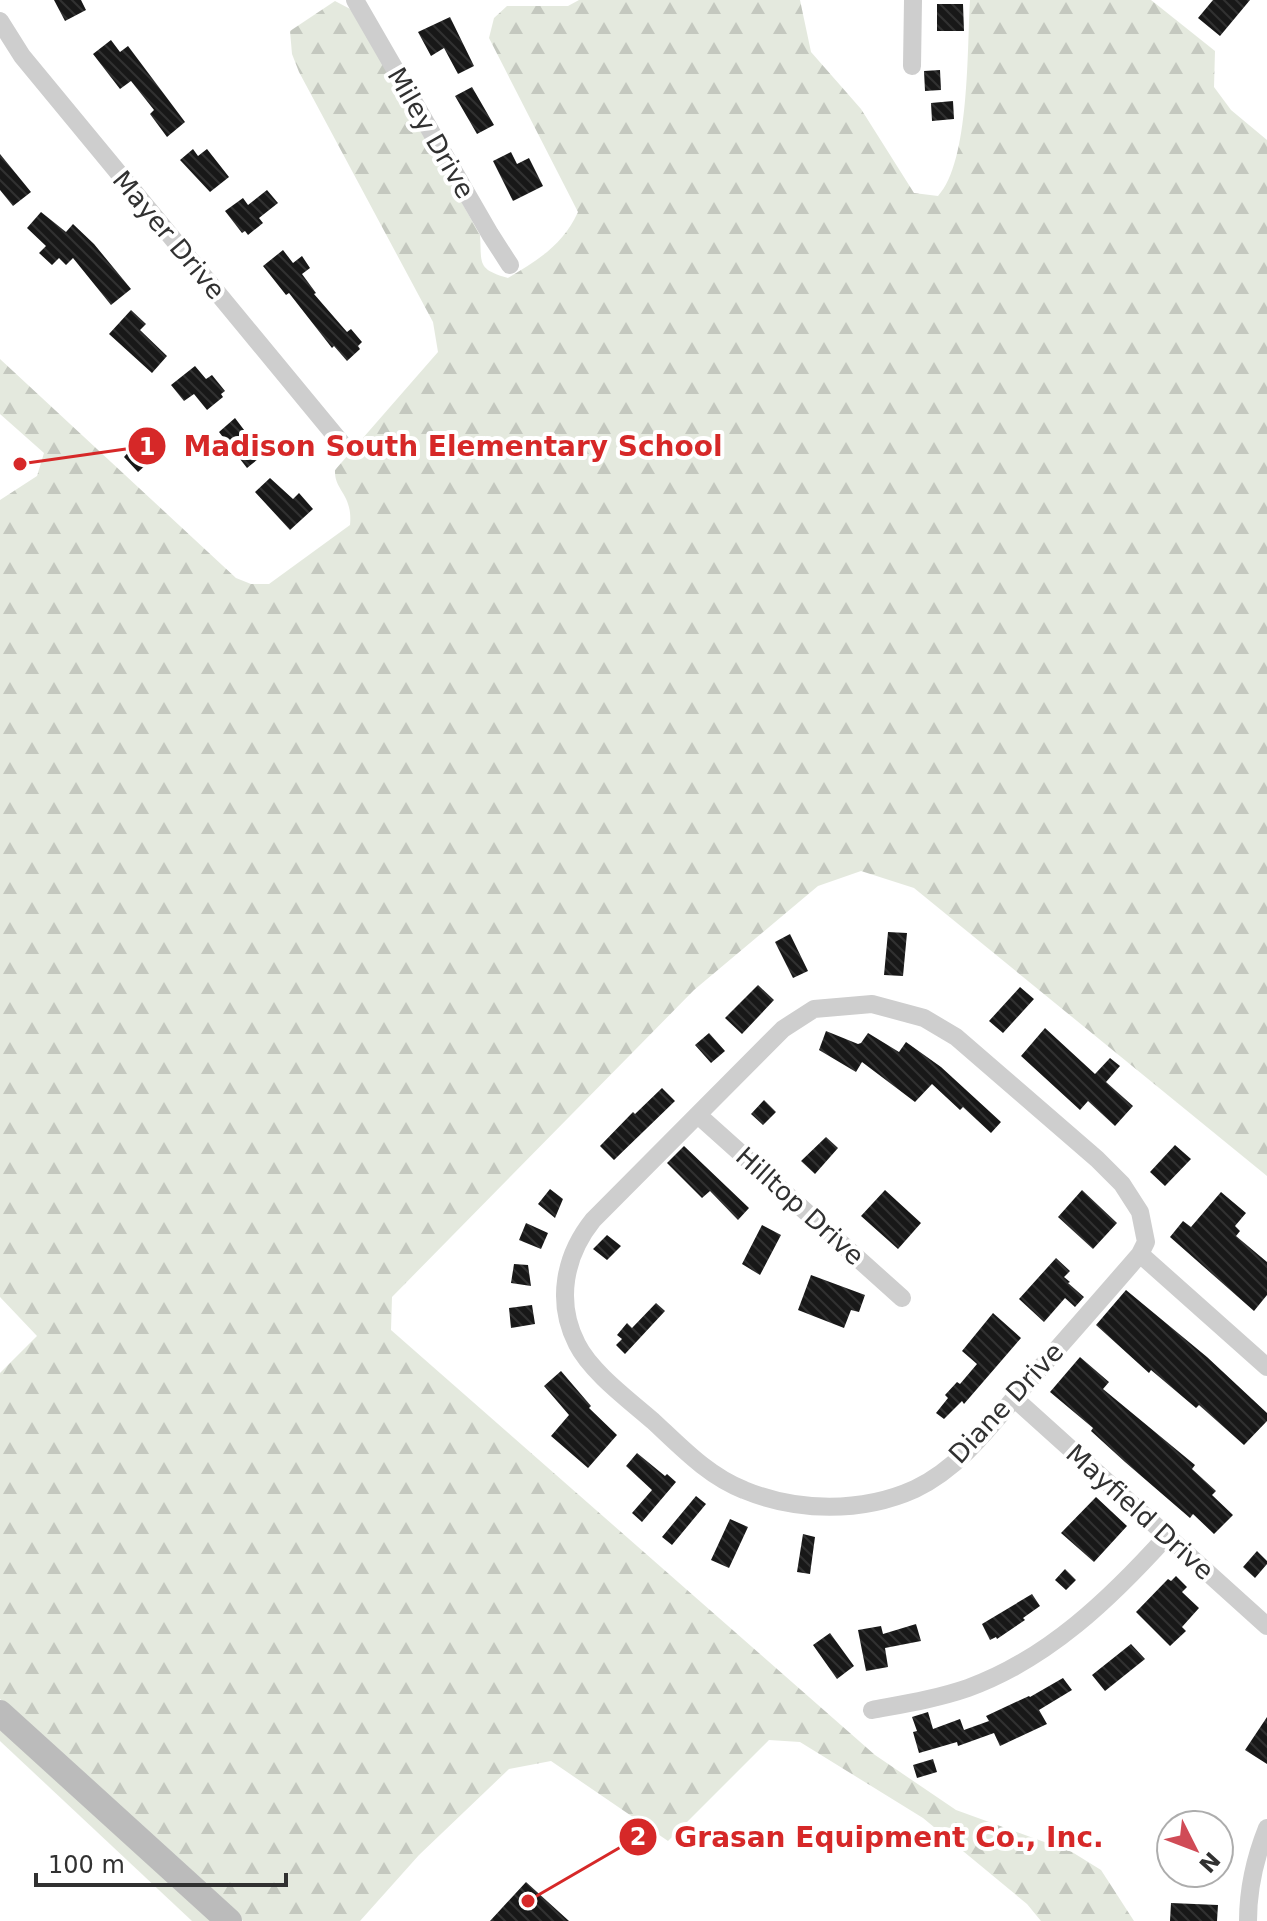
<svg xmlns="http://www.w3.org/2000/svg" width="1267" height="1921" font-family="'DejaVu Sans',sans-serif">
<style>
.grass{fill:#e4e9de}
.forest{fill:url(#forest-firs)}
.building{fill:url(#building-back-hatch)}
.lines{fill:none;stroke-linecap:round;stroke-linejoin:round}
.minor{stroke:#cecece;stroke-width:18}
.secondary{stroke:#bbb;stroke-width:26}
.labels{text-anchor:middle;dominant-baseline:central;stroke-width:8;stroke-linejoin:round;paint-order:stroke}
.street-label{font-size:26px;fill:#313131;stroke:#fff}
.leader{fill:none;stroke:#d62828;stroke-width:3}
.callout-dot{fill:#d62828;stroke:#fff;stroke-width:3}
.mark-label{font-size:24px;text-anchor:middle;font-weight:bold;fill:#fff}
.callout-label{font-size:28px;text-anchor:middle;font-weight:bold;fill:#d62828;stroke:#fff;stroke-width:8;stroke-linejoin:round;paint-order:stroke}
</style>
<defs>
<pattern id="forest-firs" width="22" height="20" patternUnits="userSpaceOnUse" patternTransform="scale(2)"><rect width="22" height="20" fill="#e4e9de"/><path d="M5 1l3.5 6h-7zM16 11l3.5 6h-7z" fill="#c4c8bf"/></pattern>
<pattern id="building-back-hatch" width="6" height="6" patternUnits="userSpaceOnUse" patternTransform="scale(2)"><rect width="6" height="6" fill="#181818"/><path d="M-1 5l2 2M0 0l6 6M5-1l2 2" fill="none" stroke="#313131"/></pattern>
</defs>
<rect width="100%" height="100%" fill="#fff"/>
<path class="grass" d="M 0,1724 L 216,1921 L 192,1921 L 0,1741 Z"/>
<path class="forest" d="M 579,0 L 800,0 L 811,52 L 861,109 L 914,193 L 938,196 C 970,162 967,47 970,0 L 1151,0 L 1215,51 L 1214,87 L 1231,110 L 1267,140 L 1267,1176 L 914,888 L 861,871 L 818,886 L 694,990 L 392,1297 L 391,1330 L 875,1755 L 956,1810 L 1072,1852 L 1101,1870 L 1134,1921 L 1041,1921 L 1027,1904 L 923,1818 L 800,1742 L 769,1740 L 668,1841 L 551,1761 L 509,1769 L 419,1855 L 360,1921 L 243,1921 L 0,1699 L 0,1373 L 37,1336 L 0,1297 L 0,500 L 37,476 L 44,453 L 0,414 L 0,359 L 236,578 L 251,584 L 269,584 L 350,525 C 353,494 334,491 335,470 L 438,352 L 433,322 L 299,72 L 292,54 L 290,31 L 335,1 L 354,11 L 480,235 C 482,263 476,269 508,278 C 538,260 563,245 578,212 L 489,38 L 494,18 L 507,6 L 568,6 Z"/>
<path class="building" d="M 54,0 L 81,0 L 86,10 L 65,21 Z
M 1213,0 L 1250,0 L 1220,36 L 1198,18 Z
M 937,4 L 963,4 L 964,31 L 937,31 Z
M 450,17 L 474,66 L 458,74 L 444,48 L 431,56 L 418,32 Z
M 111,40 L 120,52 L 128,46 L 185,122 L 167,137 L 150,114 L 154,110 L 131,81 L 120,89 L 93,54 Z
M 940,70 L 941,90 L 925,91 L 924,71 Z
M 472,87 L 494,125 L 477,134 L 455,96 Z
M 953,101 L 954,119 L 932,121 L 931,103 Z
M 193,149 L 198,156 L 207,149 L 229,177 L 210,192 L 180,160 Z
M 511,152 L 517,164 L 529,158 L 543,186 L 513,201 L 493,161 Z
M 0,154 L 31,192 L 13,206 L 0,190 Z
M 267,190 L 278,203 L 259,218 L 263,223 L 248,235 L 245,231 L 242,233 L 225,211 L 243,198 L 248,205 Z
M 41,212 L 66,232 L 73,224 L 94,244 L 131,289 L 111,305 L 73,258 L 66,265 L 59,258 L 52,265 L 39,253 L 46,246 L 27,228 Z
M 283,250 L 293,263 L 302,256 L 310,268 L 302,274 L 316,293 L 314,294 L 347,332 L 351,329 L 362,342 L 358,346 L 360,349 L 347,361 L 334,346 L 332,348 L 289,293 L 286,295 L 263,266 Z
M 131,310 L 146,324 L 140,330 L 167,356 L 152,373 L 109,334 Z
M 195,366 L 206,379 L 212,375 L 225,391 L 221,394 L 223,397 L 207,410 L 194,394 L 184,401 L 171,385 Z
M 235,418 L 263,455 L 247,468 L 219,432 Z
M 132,448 L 148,463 L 138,472 L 124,457 Z
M 270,478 L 293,499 L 299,493 L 313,509 L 290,530 L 255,492 Z
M 888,932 L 907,933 L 903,976 L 884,975 Z
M 790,934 L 808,971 L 793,978 L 775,942 Z
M 758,985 L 774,1000 L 742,1034 L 725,1018 Z
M 1020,987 L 1034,999 L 1003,1033 L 989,1021 Z
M 1045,1028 L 1095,1074 L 1110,1058 L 1120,1066 L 1106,1082 L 1133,1106 L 1115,1126 L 1088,1101 L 1080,1110 L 1021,1056 Z
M 826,1031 L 858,1044 L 861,1043 L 868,1033 L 899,1052 L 906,1042 L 941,1067 L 1001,1122 L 991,1133 L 963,1107 L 960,1110 L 932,1084 L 915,1102 L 862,1062 L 856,1072 L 819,1050 Z
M 709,1033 L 725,1051 L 711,1063 L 695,1045 Z
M 662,1088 L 675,1101 L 614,1160 L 600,1146 L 633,1112 L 635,1114 Z
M 764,1100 L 776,1112 L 763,1125 L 751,1114 Z
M 826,1137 L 838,1148 L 815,1174 L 801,1161 Z
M 1175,1145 L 1191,1159 L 1165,1186 L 1150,1172 Z
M 684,1146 L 749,1208 L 738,1220 L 710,1191 L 702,1198 L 667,1163 Z
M 550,1189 L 563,1199 L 555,1218 L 538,1204 Z
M 885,1190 L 921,1223 L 898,1249 L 861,1216 Z
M 1082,1190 L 1117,1223 L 1093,1249 L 1058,1217 Z
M 1221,1192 L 1246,1213 L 1235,1226 L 1240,1231 L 1236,1236 L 1267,1262 L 1267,1295 L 1254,1311 L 1170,1237 L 1183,1221 L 1191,1227 Z
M 526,1223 L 548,1233 L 541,1249 L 519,1240 Z
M 762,1225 L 781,1235 L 760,1275 L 742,1264 Z
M 607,1235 L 621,1246 L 607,1260 L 593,1249 Z
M 1056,1258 L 1070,1271 L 1064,1277 L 1070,1282 L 1068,1283 L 1084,1297 L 1075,1307 L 1065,1298 L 1044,1322 L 1019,1299 Z
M 514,1264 L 528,1265 L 531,1286 L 511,1283 Z
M 811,1275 L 865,1295 L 859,1312 L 851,1310 L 844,1328 L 798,1310 Z
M 1126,1290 L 1207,1357 L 1267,1413 L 1267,1421 L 1244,1445 L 1199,1405 L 1196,1408 L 1151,1370 L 1149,1373 L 1096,1325 Z
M 656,1303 L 665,1311 L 625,1354 L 616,1345 L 622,1339 L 617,1335 L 627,1323 L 632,1328 Z
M 532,1305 L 535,1324 L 511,1328 L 509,1308 Z
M 993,1313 L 1021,1338 L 964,1404 L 962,1401 L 944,1419 L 936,1413 L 948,1398 L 945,1395 L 957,1382 L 960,1384 L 977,1364 L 962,1351 Z
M 1080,1357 L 1109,1382 L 1103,1389 L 1195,1465 L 1192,1469 L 1216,1491 L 1212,1495 L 1233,1515 L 1214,1534 L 1193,1514 L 1190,1518 L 1125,1462 L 1091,1431 L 1093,1428 L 1050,1392 Z
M 561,1371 L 591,1406 L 589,1408 L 617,1435 L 588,1468 L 551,1436 L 569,1415 L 544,1386 Z
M 637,1453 L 665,1476 L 667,1474 L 676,1482 L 642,1522 L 632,1513 L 652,1490 L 626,1466 Z
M 696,1496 L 706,1504 L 672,1545 L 662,1537 Z
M 1096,1497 L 1127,1526 L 1094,1562 L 1061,1533 Z
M 730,1519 L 748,1527 L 729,1568 L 711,1560 Z
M 803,1534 L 815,1537 L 810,1574 L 797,1572 Z
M 1257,1551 L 1267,1561 L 1267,1564 L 1255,1578 L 1243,1567 Z
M 1065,1569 L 1076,1580 L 1066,1590 L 1055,1580 Z
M 1176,1576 L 1187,1587 L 1182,1592 L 1199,1608 L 1182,1627 L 1186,1631 L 1170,1646 L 1136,1612 L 1168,1579 L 1171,1581 Z
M 1032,1594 L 1040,1606 L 1023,1618 L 1025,1620 L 997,1639 L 996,1637 L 990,1640 L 982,1624 Z
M 916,1624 L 921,1641 L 885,1648 L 888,1667 L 866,1671 L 858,1630 L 881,1626 L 883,1634 Z
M 830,1633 L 854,1666 L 837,1679 L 813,1645 Z
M 1131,1644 L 1145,1659 L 1105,1691 L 1092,1675 Z
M 1063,1678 L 1072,1690 L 1039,1710 L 1047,1724 L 1000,1746 L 994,1733 L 958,1746 L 957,1742 L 919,1753 L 913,1732 L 917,1731 L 912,1717 L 928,1712 L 933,1729 L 960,1719 L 964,1730 L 989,1721 L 986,1716 L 1029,1696 L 1030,1697 Z
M 1267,1717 L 1267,1764 L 1245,1750 Z
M 933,1759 L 937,1772 L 917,1778 L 913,1765 Z
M 526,1882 L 569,1921 L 490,1921 Z
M 1171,1903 L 1218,1905 L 1217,1921 L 1170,1921 Z"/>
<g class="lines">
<path class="minor" d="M 355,0 L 490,234 L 510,265
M 0,21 L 22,56 L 343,445
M 912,66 L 913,0
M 872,1004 L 924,1018 L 956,1037 L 1097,1159 L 1122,1184 L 1140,1212 L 1146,1242 L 1140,1254 C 1103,1297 1066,1339 1028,1382 C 995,1420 962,1467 915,1489 C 862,1513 797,1512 744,1490 C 708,1476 681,1447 653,1421 C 629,1400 591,1372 577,1344 C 555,1301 565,1255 593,1220 L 783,1029 L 814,1009 Z
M 698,1115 L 902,1298
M 1140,1254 L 1267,1367
M 1014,1398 L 1267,1626
M 872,1710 C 904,1704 936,1699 968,1688 C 1048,1659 1111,1598 1167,1536
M 1248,1921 C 1248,1888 1255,1858 1267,1828"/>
<path class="secondary" d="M 0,1713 L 229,1921"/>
</g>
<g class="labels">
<g class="street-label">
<text transform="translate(431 133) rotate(60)">Miley Drive</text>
<text transform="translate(169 235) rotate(50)">Mayer Drive</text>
<text transform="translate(800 1206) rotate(42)">Hilltop Drive</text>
<text transform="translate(1006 1403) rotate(-47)">Diane Drive</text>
<text transform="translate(1140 1512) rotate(42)">Mayfield Drive</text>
</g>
</g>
<path class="leader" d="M20 464L147 446M528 1901L638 1837"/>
<g class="callout-dot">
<circle cx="20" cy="464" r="8"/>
<circle cx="528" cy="1901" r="8"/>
<circle cx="147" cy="446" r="20"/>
<circle cx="638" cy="1837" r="20"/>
</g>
<g class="mark-label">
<text x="147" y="455">1</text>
<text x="638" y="1845">2</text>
</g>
<g class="callout-label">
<text x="453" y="456">Madison South Elementary School</text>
<text x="889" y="1847">Grasan Equipment Co., Inc.</text>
</g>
<g transform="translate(1195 1849) rotate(132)"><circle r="38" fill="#ffffff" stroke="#adadad" stroke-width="2"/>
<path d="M0-6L14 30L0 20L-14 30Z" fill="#d04b56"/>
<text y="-12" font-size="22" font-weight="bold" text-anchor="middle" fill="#313131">N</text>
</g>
<path d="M36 1873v12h250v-12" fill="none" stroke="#313131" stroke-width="4"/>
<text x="48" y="1873" font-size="24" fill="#313131" stroke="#ffffff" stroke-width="6" paint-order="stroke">100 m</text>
</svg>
